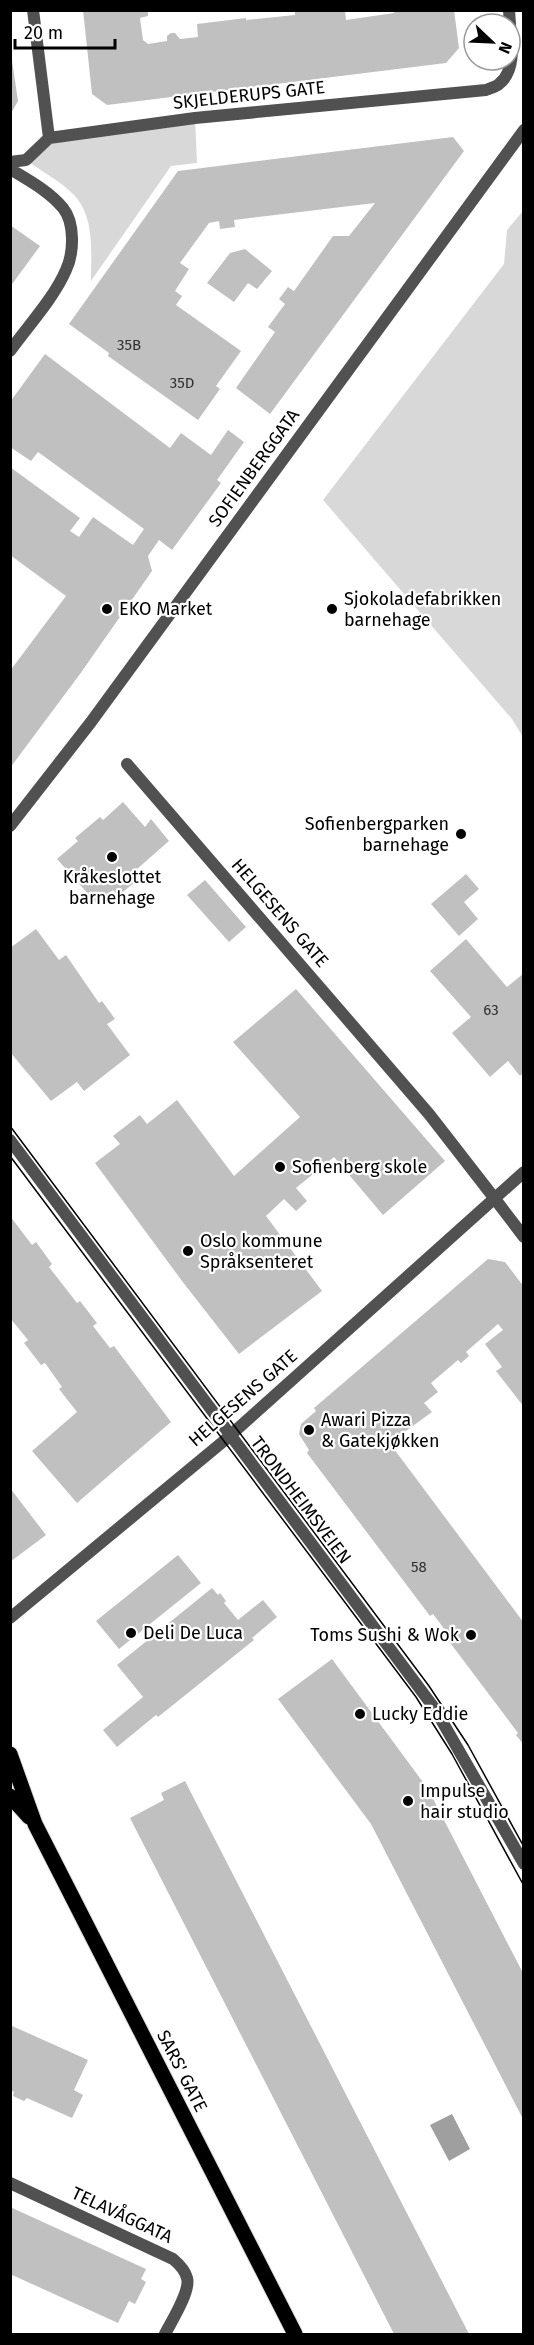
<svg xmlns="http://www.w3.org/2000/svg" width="534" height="2345" font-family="'Fira Sans',sans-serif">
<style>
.green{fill:#d8d8d8}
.water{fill:#9f9f9f}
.building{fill:#c0c0c0}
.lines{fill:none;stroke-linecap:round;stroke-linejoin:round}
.primary-casing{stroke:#dbdbdb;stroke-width:17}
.pedestrian{stroke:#515151;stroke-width:12}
.minor{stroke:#515151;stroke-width:12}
.tertiary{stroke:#515151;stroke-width:12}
.primary{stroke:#000;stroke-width:15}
.tram{stroke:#000;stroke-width:1.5}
.poi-dot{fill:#000;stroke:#fff;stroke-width:2}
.labels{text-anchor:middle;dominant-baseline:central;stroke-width:4.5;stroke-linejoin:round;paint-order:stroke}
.number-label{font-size:15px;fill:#303030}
.street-label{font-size:18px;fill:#000;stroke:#fff}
.poi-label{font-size:18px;fill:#000;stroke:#fff;text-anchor:start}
</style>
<rect width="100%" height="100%" fill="#fff"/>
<path class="green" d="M 195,118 L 197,163 L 171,166 L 91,281 C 91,253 95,219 75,196 C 62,182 41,171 26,160 L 49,138 Z
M 523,211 L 523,737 L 512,719 L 323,500 L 504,264 L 507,230 Z"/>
<path class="water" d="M 452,2114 L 470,2149 L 449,2161 L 430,2125 Z"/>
<path class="building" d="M 83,10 L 148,10 L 148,16 L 140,18 L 143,40 L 148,44 L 167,41 L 167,36 L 171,33 L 175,33 L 180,39 L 198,37 L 197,24 L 246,18 L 246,20 L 295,15 L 295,10 L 345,10 L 346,20 L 394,13 L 395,10 L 454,10 L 459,48 L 446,63 L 107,105 L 92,94 Z
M 10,47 L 18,101 L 10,115 Z
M 453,137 L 464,151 L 270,414 L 236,388 L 275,332 L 268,327 L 285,304 L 279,299 L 288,287 L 294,291 L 333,236 L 349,236 L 375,203 L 234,220 L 235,227 L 220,229 L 219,221 L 209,223 L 180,263 L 189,269 L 175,291 L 182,296 L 176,305 L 241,351 L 216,386 L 220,389 L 198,420 L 108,356 L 109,353 L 69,324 L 178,171 Z
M 10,225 L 40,246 L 10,287 Z
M 245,249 L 272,271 L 257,289 L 248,283 L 234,302 L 207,283 L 230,253 Z
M 45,354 L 170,448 L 181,433 L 211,455 L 228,430 L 244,442 L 217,480 L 221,483 L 172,550 L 159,540 L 148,556 L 152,571 L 80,674 L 10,768 L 10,671 L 66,596 L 10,555 L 10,467 L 80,518 L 70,531 L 79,537 L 93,517 L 133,545 L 144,529 L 38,452 L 31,461 L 10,447 L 10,402 Z
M 123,802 L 145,827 L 151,819 L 169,841 L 129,876 L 135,882 L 118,896 L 113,890 L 97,904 L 57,859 L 78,841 L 75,838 L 100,817 L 103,820 Z
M 466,874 L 479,889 L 464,902 L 478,919 L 459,936 L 431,904 Z
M 205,880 L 246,927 L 229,942 L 187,895 Z
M 36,929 L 59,960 L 66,955 L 99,1003 L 102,1001 L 115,1019 L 107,1024 L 130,1055 L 84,1091 L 77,1082 L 51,1101 L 10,1052 L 10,948 Z
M 466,939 L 507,987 L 524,973 L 524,1072 L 520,1076 L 508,1061 L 490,1077 L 452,1033 L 471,1017 L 430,971 Z
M 296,989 L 445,1161 L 383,1215 L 334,1157 L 296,1188 L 307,1201 L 296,1211 L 284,1199 L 266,1216 L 322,1291 L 239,1354 L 182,1281 L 95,1163 L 120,1144 L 113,1136 L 140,1115 L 147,1124 L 177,1100 L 234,1176 L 300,1117 L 233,1042 Z
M 10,1216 L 32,1245 L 36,1242 L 52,1264 L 49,1267 L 77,1303 L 80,1301 L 97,1323 L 93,1326 L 110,1348 L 114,1346 L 171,1422 L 77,1503 L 32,1451 L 77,1412 L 59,1389 L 62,1387 L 45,1363 L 41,1365 L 24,1343 L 28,1340 L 10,1318 Z
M 488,1259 L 505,1262 L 524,1287 L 524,1407 L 496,1371 L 502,1367 L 485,1344 L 503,1330 L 498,1324 L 466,1352 L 469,1356 L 461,1363 L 458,1360 L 431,1383 L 438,1392 L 424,1403 L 432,1412 L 395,1439 L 394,1449 L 524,1623 L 524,1745 L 516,1735 L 518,1733 L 445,1636 L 448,1634 L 433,1614 L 430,1616 L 307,1453 L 309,1450 L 299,1434 L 301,1424 L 316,1411 L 314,1408 Z
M 10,1488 L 46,1535 L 10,1562 Z
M 178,1555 L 201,1583 L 119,1649 L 96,1621 Z
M 212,1588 L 218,1595 L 220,1593 L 226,1601 L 224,1603 L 238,1620 L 263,1600 L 277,1617 L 252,1638 L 254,1640 L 158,1717 L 156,1715 L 117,1747 L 103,1730 L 143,1697 L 117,1665 Z
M 332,1659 L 428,1789 L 524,1975 L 524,2121 L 371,1824 L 278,1699 Z
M 185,1781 L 469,2334 L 394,2334 L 130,1818 L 164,1800 L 161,1793 Z
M 10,2025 L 88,2060 L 74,2090 L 83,2095 L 72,2118 L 27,2098 L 24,2101 L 13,2096 L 14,2092 L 10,2090 Z
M 10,2207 L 146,2269 L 141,2279 L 146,2282 L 135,2304 L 129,2301 L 118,2323 L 10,2274 Z"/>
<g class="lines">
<g class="primary-casing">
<path id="primary" d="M 10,1754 L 35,1824 L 295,2334
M 10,1796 L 29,1817"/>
</g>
<path class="pedestrian" d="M 127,764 L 429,1114 L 495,1199"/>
<path class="minor" d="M 33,10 L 49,138
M 509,10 L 510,24
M 10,162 L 26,160 L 49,138 L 195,118 L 486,90 C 490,88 496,87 499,84 C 516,71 512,43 510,25
M 10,169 C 28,180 49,191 63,208 C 75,223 74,253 66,270 C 54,298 28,326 10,351
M 10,826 L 91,722 L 524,130
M 10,1140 L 435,1709 L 524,1864
M 495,1199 L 524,1237
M 10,2183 L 173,2259 C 179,2264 185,2270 187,2278 C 191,2291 171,2322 165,2334"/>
<path class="tertiary" d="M 10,1618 L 225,1440 L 524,1172"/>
<use href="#primary" class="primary"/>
<path class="tram" d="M 10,1126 L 429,1686 L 468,1745 L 524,1847
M 10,1156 L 416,1697 L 452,1754 L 524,1886"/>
</g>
<g class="poi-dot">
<circle cx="107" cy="609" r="6"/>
<circle cx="332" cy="609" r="6"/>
<circle cx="461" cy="834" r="6"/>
<circle cx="112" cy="857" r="6"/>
<circle cx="280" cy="1167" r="6"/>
<circle cx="188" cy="1251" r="6"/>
<circle cx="309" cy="1430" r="6"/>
<circle cx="131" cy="1633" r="6"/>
<circle cx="471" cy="1635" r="6"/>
<circle cx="360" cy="1714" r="6"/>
<circle cx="408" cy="1801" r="6"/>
</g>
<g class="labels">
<g class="number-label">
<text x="129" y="345">35B</text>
<text x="182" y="383">35D</text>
<text x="491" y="1010">63</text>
<text x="419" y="1567">58</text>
</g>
<g class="street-label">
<text transform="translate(249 95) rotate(-6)">SKJELDERUPS GATE</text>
<text transform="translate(254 468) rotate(-54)">SOFIENBERGGATA</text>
<text transform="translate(280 913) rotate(49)">HELGESENS GATE</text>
<text transform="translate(243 1398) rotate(-41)">HELGESENS GATE</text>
<text transform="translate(301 1500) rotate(53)">TRONDHEIMSVEIEN</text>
<text transform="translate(182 2071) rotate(63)">SARS' GATE</text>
<text transform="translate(122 2215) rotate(25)">TELAVÅGGATA</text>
</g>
<g class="poi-label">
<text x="344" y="599">Sjokoladefabrikken<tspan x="344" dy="21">barnehage</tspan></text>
<text x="119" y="609">EKO Market</text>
<text x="449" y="824" text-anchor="end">Sofienbergparken<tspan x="449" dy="21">barnehage</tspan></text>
<text x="112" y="877" text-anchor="middle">Kråkeslottet<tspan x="112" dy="21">barnehage</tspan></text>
<text x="292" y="1167">Sofienberg skole</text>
<text x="200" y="1241">Oslo kommune<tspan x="200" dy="21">Språksenteret</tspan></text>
<text x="321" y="1420">Awari Pizza<tspan x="321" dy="21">&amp; Gatekjøkken</tspan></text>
<text x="143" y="1633">Deli De Luca</text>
<text x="459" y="1635" text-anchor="end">Toms Sushi &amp; Wok</text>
<text x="372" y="1714">Lucky Eddie</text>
<text x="420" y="1791">Impulse<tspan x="420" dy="21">hair studio</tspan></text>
</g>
</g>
<rect width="534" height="2345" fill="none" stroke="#000000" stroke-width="24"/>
<g transform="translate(492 42) rotate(113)"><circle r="28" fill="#ffffff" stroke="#999999" stroke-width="1.5"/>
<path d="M0-4.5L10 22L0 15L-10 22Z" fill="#000000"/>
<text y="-9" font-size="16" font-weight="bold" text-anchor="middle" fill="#000000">N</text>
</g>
<path d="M15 39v9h100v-9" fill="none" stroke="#000000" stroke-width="3"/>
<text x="24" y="39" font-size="18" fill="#000000" stroke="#ffffff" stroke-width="4.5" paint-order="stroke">20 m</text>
</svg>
